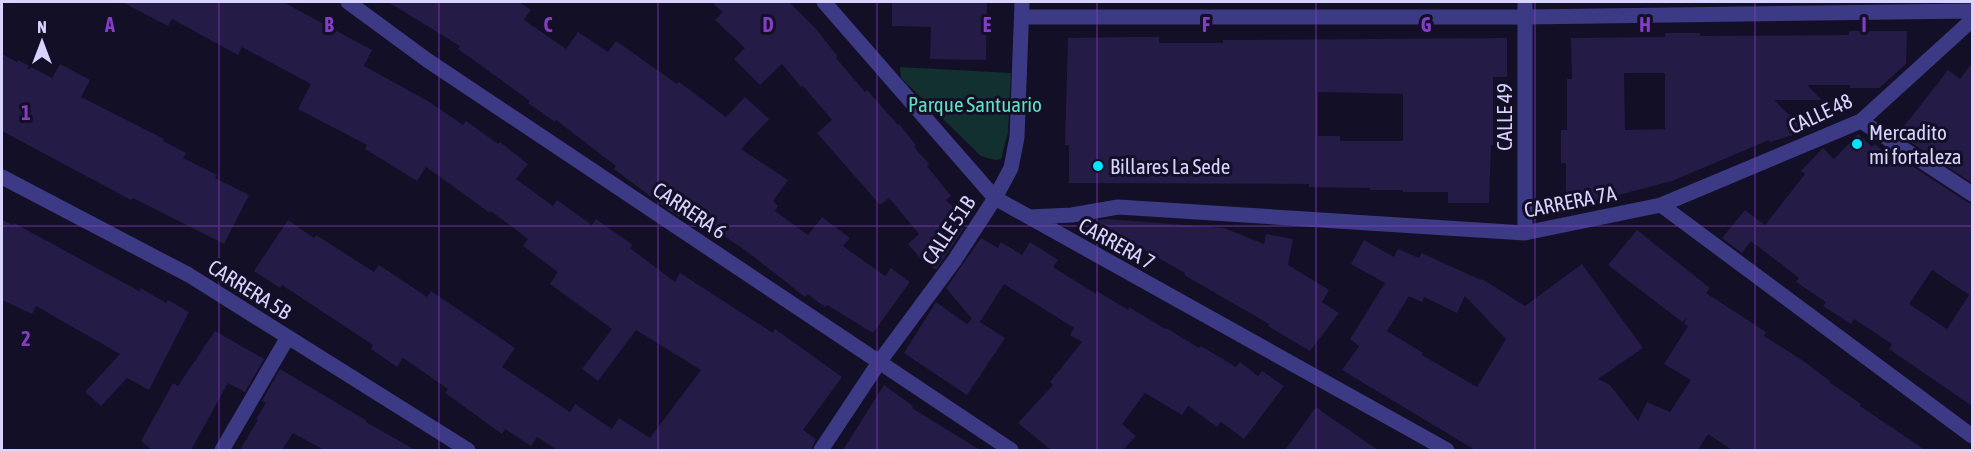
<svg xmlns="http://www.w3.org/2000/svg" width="1974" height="452" font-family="'Asap Condensed',sans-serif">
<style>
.green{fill:#12302f}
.building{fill:#241b47;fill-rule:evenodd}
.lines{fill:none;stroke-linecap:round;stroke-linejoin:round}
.minor{stroke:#3d3a85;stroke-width:15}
.grid{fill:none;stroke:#843dc5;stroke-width:1.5;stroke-opacity:0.55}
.poi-dot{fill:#00e5ff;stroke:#130f26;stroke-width:2}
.labels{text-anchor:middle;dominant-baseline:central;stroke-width:6;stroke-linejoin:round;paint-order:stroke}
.park-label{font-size:21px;fill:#5fe0c0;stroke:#130f26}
.street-label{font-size:21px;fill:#d9d4ff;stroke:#130f26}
.poi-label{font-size:21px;fill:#d9d4ff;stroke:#130f26;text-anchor:start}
.grid-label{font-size:20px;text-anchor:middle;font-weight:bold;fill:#843dc5;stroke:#130f26;stroke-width:6;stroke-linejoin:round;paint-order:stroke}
</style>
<rect width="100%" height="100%" fill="#130f26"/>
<path class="green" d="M 900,67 L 1011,73 L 1008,132 L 1001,159 L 995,160 L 981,156 L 901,78 Z"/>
<path class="building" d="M 122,2 L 283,2 L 372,50 L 364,66 L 428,101 L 463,125 L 466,121 L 498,144 L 500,142 L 528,164 L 516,179 L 553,206 L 557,200 L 592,225 L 596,219 L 633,245 L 630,248 L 675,282 L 680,273 L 773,333 L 775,329 L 842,377 L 803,430 L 816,439 L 811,450 L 557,450 L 537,437 L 531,446 L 505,429 L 502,434 L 445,393 L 448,389 L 403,358 L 397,367 L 371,349 L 373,345 L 282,285 L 280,288 L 254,271 L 288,220 L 314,238 L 316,235 L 374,272 L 379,265 L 427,297 L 431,291 L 515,348 L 502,367 L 570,412 L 575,404 L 612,429 L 619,418 L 650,438 L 701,370 L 636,330 L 598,381 L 582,369 L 612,329 L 550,284 L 558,272 L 523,246 L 528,239 L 491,211 L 490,213 L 426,167 L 417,181 L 365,149 L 367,145 L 298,109 L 311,84 L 242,47 L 238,55 L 172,19 L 168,26 Z
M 388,2 L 519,2 L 531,10 L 524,20 L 566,49 L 578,32 L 608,52 L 616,41 L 677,84 L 679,82 L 726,117 L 745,97 L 769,119 L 741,149 L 788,180 L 773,201 L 778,206 L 775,211 L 808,235 L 822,217 L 850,238 L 843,246 L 885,276 L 891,268 L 910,282 L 873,333 L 827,305 L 825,307 L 807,294 L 805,297 L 749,253 L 685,209 L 679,217 L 670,211 L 614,169 L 616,166 L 556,120 L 555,122 L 528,103 L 530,101 L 458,49 L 460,46 Z
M 711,2 L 789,2 L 817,30 L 838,57 L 836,58 L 865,92 L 867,90 L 898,125 L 899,124 L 916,145 L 914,147 L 929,164 L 927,166 L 951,196 L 946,200 L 963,218 L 957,223 L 964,228 L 936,270 L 924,262 L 908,244 L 919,234 L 889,198 L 880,205 L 817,133 L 832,120 L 803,86 L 801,87 L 782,64 L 760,85 L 734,59 L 745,48 L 715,20 L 723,12 Z
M 892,2 L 987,2 L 986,60 L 930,59 L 931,27 L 892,26 Z
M 1849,31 L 1907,31 L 1906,64 L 1879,88 L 1850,88 L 1850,85 L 1807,85 L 1822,100 L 1774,100 L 1806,131 L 1770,142 L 1769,140 L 1672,181 L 1588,203 L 1566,203 L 1566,163 L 1561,163 L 1561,130 L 1567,130 L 1567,79 L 1572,79 L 1571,38 L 1665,37 L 1665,33 L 1700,33 L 1700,36 L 1849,35 ZM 1624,73 L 1665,73 L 1665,129 L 1625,130 Z
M 1129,37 L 1159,37 L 1159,43 L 1223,43 L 1223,40 L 1507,38 L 1507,77 L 1493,77 L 1493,145 L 1491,145 L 1489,203 L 1448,203 L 1448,192 L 1403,192 L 1403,190 L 1370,190 L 1370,188 L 1309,187 L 1309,184 L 1069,183 L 1069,145 L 1065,145 L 1068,38 ZM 1318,92 L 1403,94 L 1403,141 L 1340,141 L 1340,136 L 1318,136 Z
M 2,54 L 17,62 L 18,60 L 52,78 L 60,64 L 90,80 L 81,97 L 164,139 L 163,141 L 186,153 L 183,158 L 217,175 L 215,178 L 249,195 L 224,244 L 133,198 L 131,200 L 2,131 Z
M 1972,63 L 1972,183 L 1898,134 L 1948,70 L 1960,79 Z
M 1858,134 L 1872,147 L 1875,144 L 1884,152 L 1886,149 L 1967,202 L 1972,204 L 1972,406 L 1889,349 L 1892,344 L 1854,319 L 1851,324 L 1823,306 L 1826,302 L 1796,282 L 1799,278 L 1751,241 L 1742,253 L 1722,238 L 1745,210 L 1765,225 L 1805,174 L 1801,171 L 1823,148 L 1834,159 ZM 1932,270 L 1969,295 L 1947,329 L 1909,304 Z
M 1107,219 L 1224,228 L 1264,244 L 1266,234 L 1293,239 L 1288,265 L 1329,290 L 1322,302 L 1339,313 L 1310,351 L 1268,326 L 1269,324 L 1184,275 L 1185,273 L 1093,221 Z
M 2,220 L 13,225 L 14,223 L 139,291 L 141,288 L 166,303 L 168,300 L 189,312 L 149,390 L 127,378 L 101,406 L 85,392 L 120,354 L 36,306 L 32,314 L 2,300 Z
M 1637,230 L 1710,288 L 1706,293 L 1766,332 L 1764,336 L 1802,360 L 1830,381 L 1829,382 L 1861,404 L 1860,406 L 1925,450 L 1732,450 L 1708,434 L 1698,450 L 1475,450 L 1342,370 L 1359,346 L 1350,339 L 1385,283 L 1351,264 L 1364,240 L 1394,257 L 1398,249 L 1419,258 L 1422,253 L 1430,257 L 1481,280 L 1482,279 L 1525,306 L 1582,264 L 1643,348 L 1598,379 L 1610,385 L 1638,421 L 1647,402 L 1670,412 L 1691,380 L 1664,364 L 1688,326 L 1684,323 L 1687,318 L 1682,322 L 1608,265 ZM 1409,296 L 1422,302 L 1424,297 L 1457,313 L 1465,296 L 1506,339 L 1477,387 L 1422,355 L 1423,353 L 1387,331 Z
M 981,238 L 998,248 L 1001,242 L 1022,255 L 1030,242 L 1058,260 L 1053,267 L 1096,294 L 1097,291 L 1128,310 L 1129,307 L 1165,329 L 1166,328 L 1199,348 L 1201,346 L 1236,367 L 1240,362 L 1258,376 L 1262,371 L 1284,386 L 1244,439 L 1221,422 L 1217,427 L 1188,406 L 1182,415 L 1145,393 L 1122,424 L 1136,436 L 1123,450 L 1051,450 L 1018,423 L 1053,385 L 1050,382 L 1082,342 L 1070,335 L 1074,328 L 1004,284 L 980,322 L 1005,338 L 967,395 L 904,353 L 936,302 L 967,324 L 972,319 L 946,288 Z
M 215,331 L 264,359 L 245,392 L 228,383 L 191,450 L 152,450 L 141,441 L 173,383 L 178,386 Z
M 280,369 L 367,421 L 366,422 L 415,450 L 324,450 L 293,433 L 282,450 L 240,450 L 258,420 L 256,419 L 266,403 L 262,401 Z
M 884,385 L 913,406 L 912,408 L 980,450 L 843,450 Z
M 1316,407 L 1327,415 L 1378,450 L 1285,450 Z"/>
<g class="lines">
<path class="minor" d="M 348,2 L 427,60 L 1011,450
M 824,2 L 995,198 L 1447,450
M 1525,2 L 1525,233
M 1022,17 L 1525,17 L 1972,11
M 1861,121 L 1972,194
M 2,177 L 189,275 L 468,450
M 1661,205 L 1972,436
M 1029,217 L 1072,215 L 1118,207 L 1525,233 L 1661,205 L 1861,121 L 1972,20
M 222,450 L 288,337
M 821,450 L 880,361 L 954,261 L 995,198 L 1011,168 L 1017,137 L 1022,2"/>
</g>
<path class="grid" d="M 219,2 L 219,450M 439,2 L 439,450M 658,2 L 658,450M 877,2 L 877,450M 1097,2 L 1097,450M 1316,2 L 1316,450M 1535,2 L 1535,450M 1755,2 L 1755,450M 2,226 L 1972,226"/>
<g class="poi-dot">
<circle cx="1857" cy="144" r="6"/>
<circle cx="1098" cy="166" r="6"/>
</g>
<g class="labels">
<g class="park-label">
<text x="975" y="104">Parque Santuario</text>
</g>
<g class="street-label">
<text transform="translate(1820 113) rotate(-25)">CALLE 48</text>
<text transform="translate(1504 117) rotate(-90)">CALLE 49</text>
<text transform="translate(1570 201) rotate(-11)">CARRERA 7A</text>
<text transform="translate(690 210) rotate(34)">CARRERA 6</text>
<text transform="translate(948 230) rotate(-56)">CALLE 51B</text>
<text transform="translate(1117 243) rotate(29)">CARRERA 7</text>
<text transform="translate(250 289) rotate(32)">CARRERA 5B</text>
</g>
<g class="poi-label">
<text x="1869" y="132">Mercadito<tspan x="1869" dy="24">mi fortaleza</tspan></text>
<text x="1110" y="166">Billares La Sede</text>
</g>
</g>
<g class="grid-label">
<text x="110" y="32">A</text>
<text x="329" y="32">B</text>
<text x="548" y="32">C</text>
<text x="768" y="32">D</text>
<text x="987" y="32">E</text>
<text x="1206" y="32">F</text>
<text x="1426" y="32">G</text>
<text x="1645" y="32">H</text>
<text x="1864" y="32">I</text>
<text x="26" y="120">1</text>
<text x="26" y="346">2</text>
</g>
<rect width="1974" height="452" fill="none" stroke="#d9d4ff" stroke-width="6"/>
<g transform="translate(42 42)" stroke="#130f26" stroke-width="4.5" paint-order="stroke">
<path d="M0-4.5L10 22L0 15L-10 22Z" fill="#d9d4ff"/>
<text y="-9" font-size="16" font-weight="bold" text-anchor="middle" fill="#d9d4ff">N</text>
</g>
</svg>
